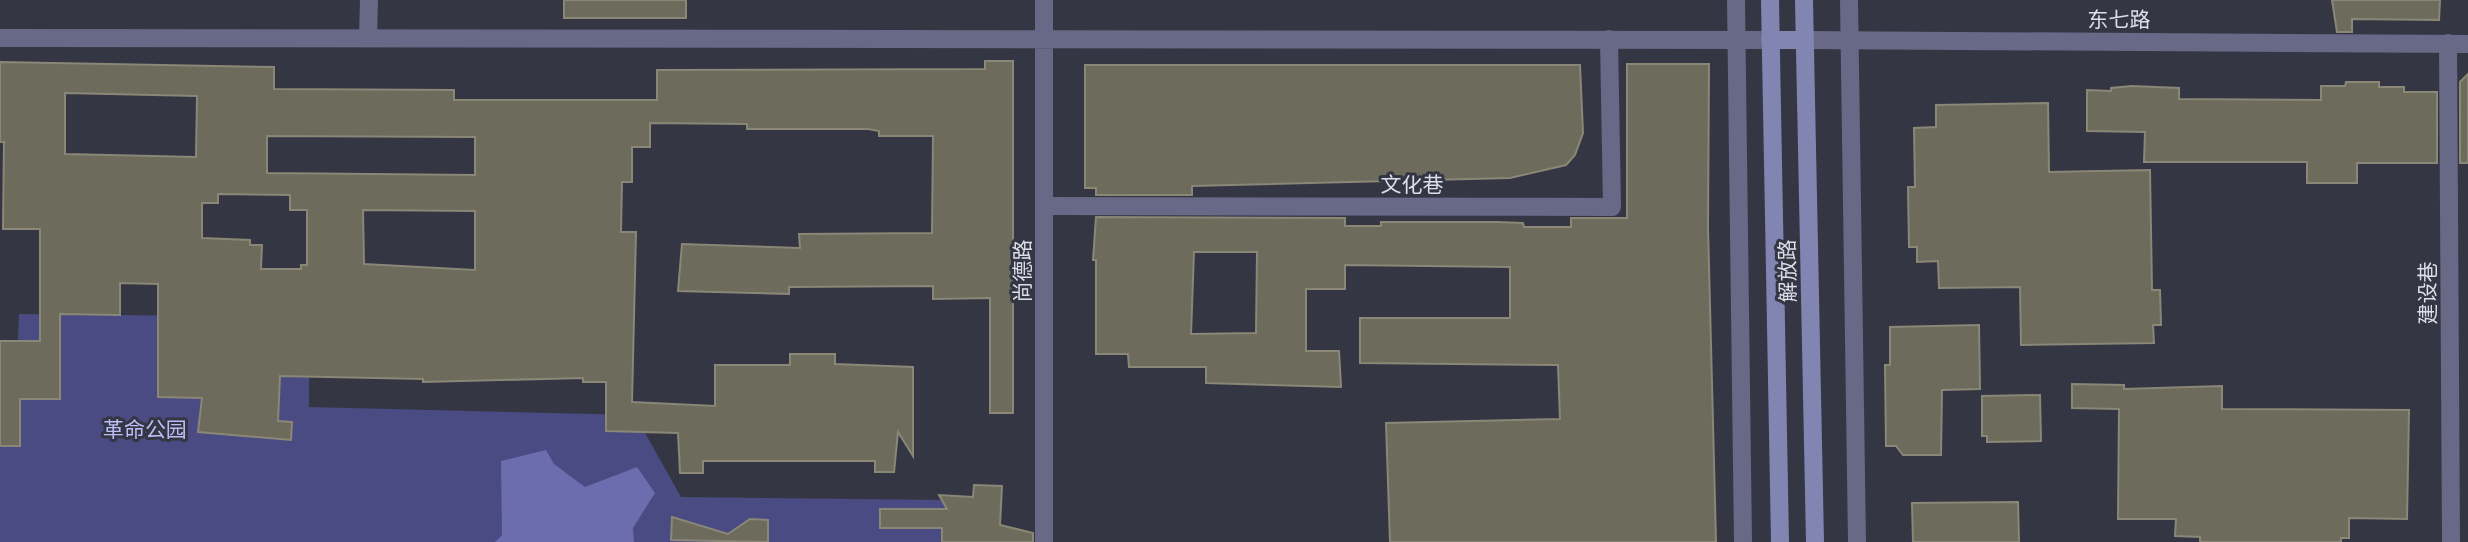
<svg xmlns="http://www.w3.org/2000/svg" width="2468" height="542" font-family="'Titillium Web','Noto Sans SC',sans-serif">
<style>
.green{fill:#4a4b83}
.water{fill:#6b6dae}
.building{fill:#6d6b5b;stroke:#8a8777;stroke-width:2;fill-rule:evenodd}
.lines{fill:none;stroke-linecap:round;stroke-linejoin:round}
.minor{stroke:#676986;stroke-width:18}
.tertiary{stroke:#676986;stroke-width:18}
.secondary{stroke:#8285b2;stroke-width:18}
.labels{text-anchor:middle;dominant-baseline:central;stroke-width:6;stroke-linejoin:round;paint-order:stroke}
.street-label{font-size:21px;fill:#dddee7;stroke:#353644}
.park-label{font-size:21px;fill:#babef6;stroke:#353644}
</style>
<rect width="100%" height="100%" fill="#353644"/>
<path class="green" d="M 19,314 L 309,317 L 309,407 L 635,415 L 681,497 L 948,500 L 948,542 L 0,542 L 0,446 L 14,445 Z"/>
<path class="water" d="M 546,450 L 554,464 L 585,487 L 637,467 L 655,493 L 633,528 L 634,542 L 495,542 L 502,535 L 501,461 Z"/>
<path class="building" d="M 564,0 L 686,0 L 686,18 L 564,18 Z
M 2332,0 L 2440,0 L 2439,20 L 2352,19 L 2352,32 L 2337,32 Z
M 985,61 L 1013,61 L 1013,413 L 990,413 L 990,298 L 933,299 L 933,286 L 789,287 L 789,294 L 678,291 L 682,244 L 800,248 L 799,234 L 932,233 L 933,136 L 879,136 L 879,131 L 868,129 L 747,129 L 747,124 L 650,123 L 650,147 L 632,147 L 632,182 L 622,182 L 621,232 L 636,232 L 632,402 L 715,406 L 715,365 L 790,365 L 790,354 L 835,354 L 835,364 L 913,367 L 913,456 L 898,432 L 894,472 L 875,472 L 875,461 L 703,461 L 703,473 L 680,473 L 678,433 L 606,431 L 606,382 L 583,382 L 583,378 L 423,382 L 423,379 L 280,376 L 278,421 L 292,422 L 291,440 L 198,432 L 202,398 L 158,397 L 158,284 L 120,283 L 120,315 L 60,314 L 60,399 L 20,399 L 20,446 L 0,446 L 0,341 L 40,341 L 40,229 L 3,229 L 4,142 L 0,142 L 0,62 L 274,67 L 274,89 L 454,90 L 454,100 L 657,100 L 657,70 L 985,69 ZM 65,93 L 197,96 L 196,157 L 65,154 ZM 267,136 L 475,137 L 475,175 L 267,173 ZM 218,194 L 290,195 L 290,210 L 307,210 L 307,265 L 301,265 L 301,269 L 261,269 L 262,245 L 250,245 L 250,240 L 202,238 L 202,203 L 218,203 ZM 363,210 L 475,211 L 475,270 L 364,264 Z
M 1627,64 L 1709,64 L 1708,227 L 1716,542 L 1390,542 L 1386,423 L 1560,419 L 1558,365 L 1360,363 L 1360,318 L 1510,318 L 1510,267 L 1345,265 L 1345,289 L 1306,289 L 1306,351 L 1339,351 L 1341,387 L 1206,383 L 1206,367 L 1129,367 L 1128,354 L 1096,354 L 1096,260 L 1093,260 L 1096,217 L 1345,218 L 1345,226 L 1381,226 L 1381,222 L 1497,222 L 1523,223 L 1524,227 L 1571,227 L 1571,218 L 1627,218 ZM 1194,252 L 1257,252 L 1256,333 L 1191,334 Z
M 1085,65 L 1580,65 L 1583,133 L 1575,155 L 1566,165 L 1510,178 L 1192,186 L 1192,195 L 1096,195 L 1096,188 L 1085,188 Z
M 2468,74 L 2468,163 L 2460,163 L 2460,82 Z
M 2346,82 L 2379,82 L 2379,87 L 2404,87 L 2404,92 L 2437,92 L 2437,163 L 2357,163 L 2357,183 L 2307,183 L 2307,162 L 2144,162 L 2145,132 L 2087,131 L 2087,90 L 2111,91 L 2111,88 L 2132,86 L 2179,88 L 2179,99 L 2321,100 L 2321,86 L 2345,86 Z
M 2048,103 L 2049,172 L 2150,170 L 2152,290 L 2160,290 L 2161,325 L 2153,325 L 2154,343 L 2021,345 L 2020,287 L 1939,288 L 1938,261 L 1917,262 L 1917,247 L 1909,247 L 1908,187 L 1915,187 L 1914,128 L 1936,127 L 1936,105 Z
M 1979,325 L 1980,389 L 1942,390 L 1941,455 L 1903,455 L 1896,446 L 1886,446 L 1885,365 L 1890,365 L 1890,327 Z
M 2072,384 L 2124,385 L 2124,389 L 2222,386 L 2222,409 L 2409,410 L 2407,519 L 2349,518 L 2349,538 L 2341,538 L 2341,542 L 2200,542 L 2200,537 L 2175,536 L 2176,519 L 2118,519 L 2119,409 L 2072,408 Z
M 2040,395 L 2041,441 L 1987,442 L 1987,436 L 1982,436 L 1982,396 Z
M 974,485 L 1002,486 L 1000,525 L 1033,533 L 1033,542 L 942,542 L 942,528 L 880,528 L 880,509 L 947,509 L 939,495 L 973,497 Z
M 2018,502 L 2019,542 L 1913,542 L 1912,503 Z
M 672,517 L 728,534 L 750,519 L 768,520 L 768,542 L 671,540 Z"/>
<g class="lines">
<path class="minor" d="M 1736,0 L 1743,542
M 1849,0 L 1857,542
M 368,38 L 369,0
M 2448,43 L 2451,542
M 1045,206 L 1612,207 L 1609,39"/>
<path class="tertiary" d="M 0,38 L 1770,40
M 1805,40 L 2468,44
M 1044,542 L 1044,0"/>
<path class="secondary" d="M 1770,0 L 1780,542
M 1804,0 L 1815,542
M 1770,40 L 1805,40"/>
</g>
<g class="labels">
<g class="street-label">
<text x="2119" y="19">东七路</text>
<text x="1412" y="184">文化巷</text>
<text transform="translate(1022 271) rotate(-90)">尚德路</text>
<text transform="translate(1787 271) rotate(-91)">解放路</text>
<text transform="translate(2427 293) rotate(-90)">建设巷</text>
</g>
<g class="park-label">
<text x="145" y="429">革命公园</text>
</g>
</g>
</svg>
